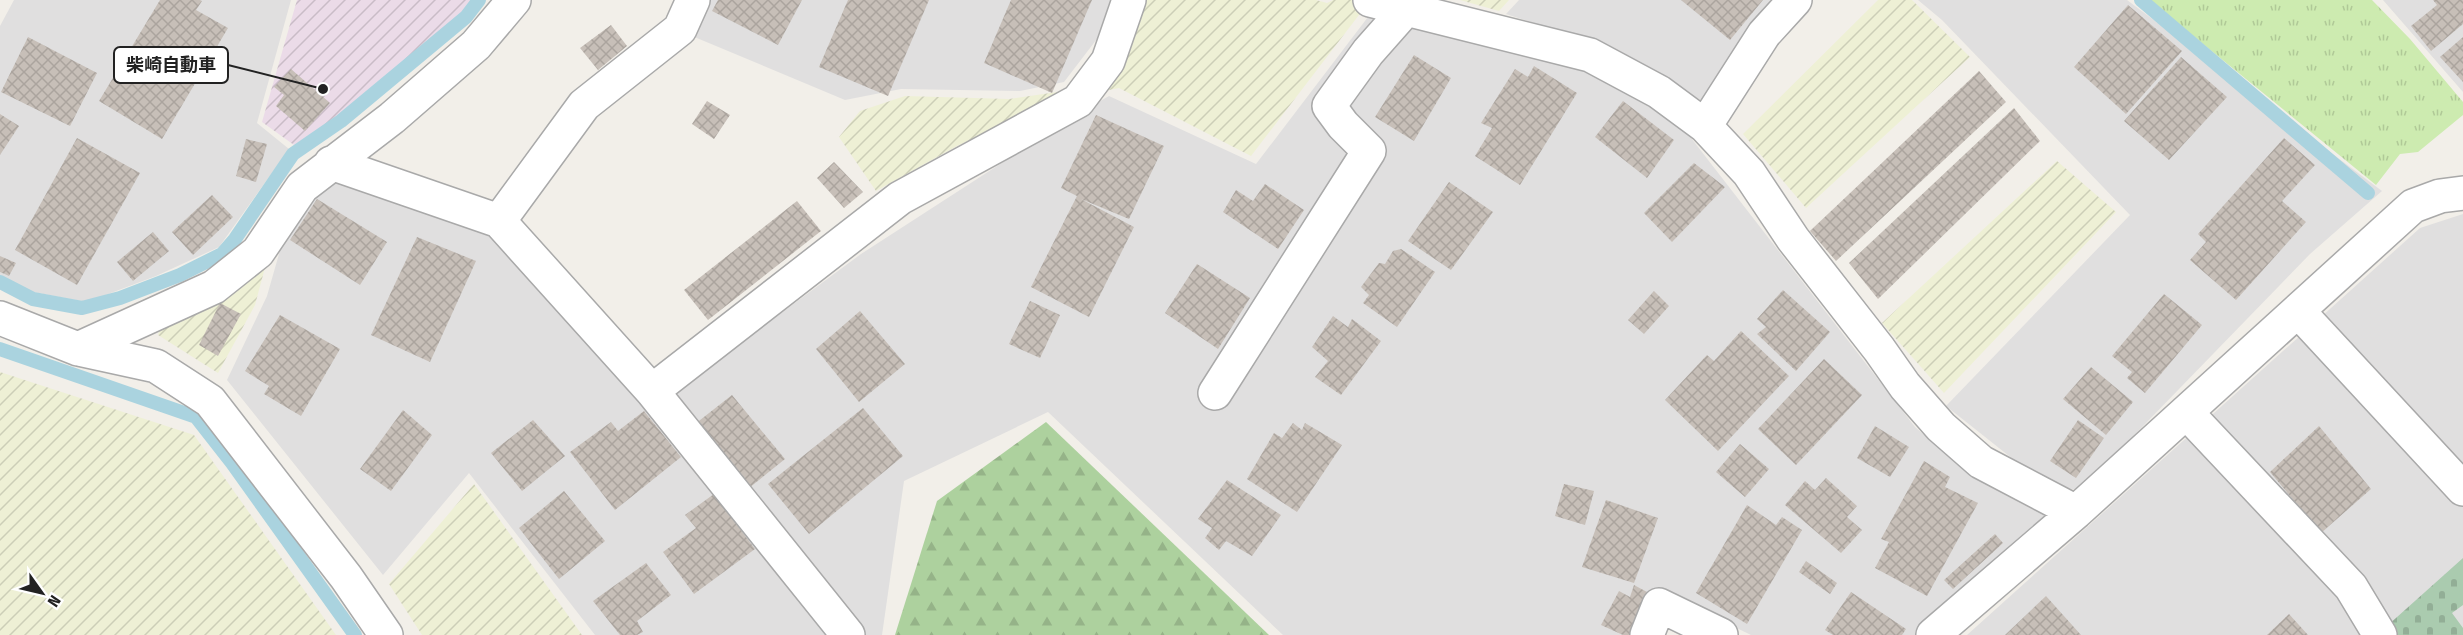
<svg xmlns="http://www.w3.org/2000/svg" width="2463" height="635" font-family="'Fira Sans Condensed','Noto Sans JP',sans-serif">
<style>
.residential{fill:#e0dfdf}
.industrial{fill:url(#industrial-furrows)}
.farmland{fill:url(#farmland-furrows)}
.grass{fill:url(#grass-tufts)}
.forest{fill:url(#forest-firs)}
.cemetery{fill:url(#cemetery-stones)}
.lines{fill:none;stroke-linecap:round;stroke-linejoin:round}
.stream{stroke:#aad3df;stroke-width:14}
.building{fill:url(#building-cross-hatch)}
.minor-casing{stroke:#a9a9a9;stroke-width:36}
.minor{stroke:#fff;stroke-width:33}
.leader{fill:none;stroke:#222;stroke-width:2}
.callout-dot{fill:#222;stroke:#fff;stroke-width:2}
.callout{fill:#fff;stroke:#222;stroke-width:2}
.callout-label{font-size:18px;text-anchor:middle;font-weight:bold;fill:#222}
</style>
<defs>
<pattern id="industrial-furrows" width="10" height="10" patternUnits="userSpaceOnUse" patternTransform="scale(1.5)"><rect width="10" height="10" fill="#ebdbe8"/><path d="M-1 1l2-2M0 10L10 0M9 11l2-2" fill="none" stroke="#c9bcc7"/></pattern>
<pattern id="farmland-furrows" width="10" height="10" patternUnits="userSpaceOnUse" patternTransform="scale(1.5)"><rect width="10" height="10" fill="#eef0d5"/><path d="M-1 1l2-2M0 10L10 0M9 11l2-2" fill="none" stroke="#ccceb7"/></pattern>
<pattern id="grass-tufts" width="24" height="20" patternUnits="userSpaceOnUse" patternTransform="scale(1.5)"><rect width="24" height="20" fill="#cdebb0"/><path d="M3 7l-1-3M5 7V3M7 7l1-3M15 17l-1-3M17 17v-4M19 17l1-3" fill="none" stroke="#b0c997"/></pattern>
<pattern id="forest-firs" width="22" height="20" patternUnits="userSpaceOnUse" patternTransform="scale(1.5)"><rect width="22" height="20" fill="#add19e"/><path d="M5 1l3.5 6h-7zM16 11l3.5 6h-7z" fill="#95b388"/></pattern>
<pattern id="cemetery-stones" width="16" height="16" patternUnits="userSpaceOnUse" patternTransform="scale(1.5)"><rect width="16" height="16" fill="#aacbaf"/><path d="M2 7V4a2 2 0 0 1 4 0v3zM10 15v-3a2 2 0 0 1 4 0v3z" fill="#92ae96"/></pattern>
<pattern id="building-cross-hatch" width="8" height="8" patternUnits="userSpaceOnUse" patternTransform="scale(1.5)"><rect width="8" height="8" fill="#c7bfb8"/><path d="M0 0l8 8M0 8l8-8" fill="none" stroke="#aba49e"/></pattern>
</defs>
<rect width="100%" height="100%" fill="#f2efe9"/>
<path class="residential" d="M 14,0 L 291,0 L 257,123 L 289,149 L 219,247 L 156,276 L 87,302 L 33,292 L 0,276 L 0,26 Z
M 697,0 L 1113,0 L 1103,31 L 1064,82 L 1020,91 L 901,89 L 845,100 L 692,36 Z
M 1519,0 L 1789,0 L 1706,103 L 1606,46 L 1506,14 Z
M 1918,0 L 2127,0 L 2382,191 L 2310,254 L 2080,491 L 2042,482 L 1946,406 L 2130,215 L 1942,20 Z
M 2383,0 L 2463,0 L 2463,92 Z
M 1368,17 L 1570,61 L 1681,125 L 1915,427 L 1971,476 L 2058,514 L 1921,635 L 1751,635 L 1661,591 L 1641,635 L 1283,635 L 1048,412 L 904,481 L 882,635 L 595,635 L 469,473 L 383,575 L 227,380 L 267,296 L 285,233 L 329,171 L 493,227 L 654,407 L 861,254 L 1076,115 L 1109,96 L 1256,164 Z
M 2463,214 L 2463,635 L 1967,635 L 2420,228 Z"/>
<path class="industrial" d="M 297,0 L 472,0 L 463,12 L 343,115 L 294,145 L 262,122 Z"/>
<path class="farmland" d="M 1136,0 L 1316,0 L 1327,3 L 1333,0 L 1407,0 L 1362,11 L 1251,156 L 1119,88 L 1050,102 L 957,146 L 876,191 L 839,137 L 860,111 L 905,96 L 1009,99 L 1064,91 L 1093,67 Z
M 1460,0 L 1509,0 L 1499,11 Z
M 1878,0 L 1912,0 L 1970,57 L 1806,208 L 1743,134 Z
M 2057,161 L 2116,212 L 1944,393 L 1882,323 Z
M 267,260 L 255,305 L 218,373 L 158,335 L 163,319 Z
M 0,372 L 194,435 L 336,635 L 0,635 Z
M 474,484 L 582,635 L 422,635 L 389,584 Z"/>
<path class="grass" d="M 2149,0 L 2372,0 L 2410,39 L 2463,102 L 2463,115 L 2418,152 L 2400,154 L 2376,185 Z"/>
<path class="forest" d="M 1046,422 L 1269,635 L 895,635 L 937,501 Z"/>
<path class="cemetery" d="M 2463,558 L 2463,605 L 2452,613 L 2463,628 L 2463,635 L 2392,635 L 2387,626 Z"/>
<g class="lines">
<path class="stream" d="M 2141,0 L 2368,193
M 0,282 L 33,299 L 82,308 L 120,298 L 180,275 L 222,254 L 235,239 L 293,154 L 341,121 L 466,17 L 479,0
M 0,349 L 196,417 L 232,463 L 355,635"/>
</g>
<path class="building" d="M 160,0 L 200,0 L 202,1 L 196,10 L 228,28 L 162,139 L 99,101 Z
M 718,0 L 802,0 L 778,45 L 712,11 Z
M 848,0 L 929,0 L 888,96 L 819,67 Z
M 1011,0 L 1092,0 L 1052,93 L 984,63 Z
M 1681,0 L 1763,0 L 1730,40 Z
M 2433,0 L 2463,0 L 2463,24 L 2431,51 L 2411,26 L 2437,5 Z
M 2128,5 L 2182,51 L 2126,114 L 2074,67 Z
M 611,25 L 627,46 L 598,70 L 580,48 Z
M 28,37 L 97,73 L 70,126 L 1,92 Z
M 2463,37 L 2463,82 L 2440,57 Z
M 1414,55 L 1451,78 L 1414,141 L 1375,117 Z
M 2181,57 L 2227,97 L 2169,160 L 2124,121 Z
M 1534,66 L 1577,93 L 1520,185 L 1475,156 L 1492,128 L 1481,123 L 1515,69 L 1528,77 Z
M 291,69 L 330,103 L 305,131 L 276,106 L 284,95 L 274,87 Z
M 1979,71 L 2006,102 L 1836,261 L 1810,231 Z
M 707,101 L 730,115 L 714,139 L 692,124 Z
M 1623,101 L 1674,140 L 1647,178 L 1595,137 Z
M 2014,108 L 2040,141 L 1878,299 L 1849,263 Z
M 0,114 L 19,126 L 0,155 Z
M 1096,115 L 1164,146 L 1129,219 L 1081,199 L 1134,227 L 1089,317 L 1031,287 L 1077,196 L 1061,188 Z
M 77,138 L 140,173 L 77,285 L 15,250 Z
M 2284,138 L 2315,165 L 2282,201 L 2306,222 L 2236,300 L 2190,260 L 2206,242 L 2198,234 Z
M 246,139 L 267,144 L 256,182 L 236,176 Z
M 834,162 L 863,192 L 844,208 L 817,178 Z
M 1694,163 L 1725,187 L 1672,242 L 1644,213 Z
M 1449,182 L 1493,212 L 1451,270 L 1408,241 Z
M 1265,184 L 1304,210 L 1278,249 L 1223,212 L 1236,190 L 1253,201 Z
M 212,195 L 233,217 L 193,255 L 172,232 Z
M 317,199 L 387,242 L 360,285 L 290,240 Z
M 797,201 L 821,231 L 708,320 L 684,290 Z
M 153,232 L 169,251 L 133,281 L 117,262 Z
M 417,237 L 476,261 L 430,362 L 371,335 Z
M 1401,249 L 1435,272 L 1397,327 L 1363,303 L 1369,295 L 1361,287 L 1379,263 L 1385,264 L 1393,251 Z
M 0,256 L 16,263 L 9,276 L 0,272 Z
M 1197,264 L 1250,298 L 1218,349 L 1165,313 Z
M 1783,290 L 1830,332 L 1796,371 L 1757,334 L 1766,327 L 1757,319 Z
M 1654,291 L 1669,306 L 1644,334 L 1628,320 Z
M 2164,294 L 2202,325 L 2145,393 L 2127,378 L 2132,372 L 2112,356 Z
M 1030,301 L 1060,315 L 1040,358 L 1009,344 Z
M 220,303 L 241,314 L 218,356 L 199,345 Z
M 860,311 L 905,364 L 859,402 L 816,349 Z
M 280,315 L 340,349 L 301,416 L 264,394 L 269,386 L 245,371 Z
M 1333,316 L 1348,327 L 1352,319 L 1381,341 L 1341,395 L 1315,377 L 1328,361 L 1312,347 Z
M 1741,331 L 1789,376 L 1718,451 L 1665,400 L 1707,355 L 1714,361 Z
M 1824,359 L 1862,395 L 1796,465 L 1758,429 Z
M 2091,367 L 2133,402 L 2106,435 L 2063,399 Z
M 732,395 L 785,459 L 749,488 L 695,424 Z
M 863,408 L 903,456 L 809,534 L 768,484 Z
M 403,410 L 432,435 L 391,491 L 360,469 Z
M 644,411 L 681,457 L 615,510 L 570,452 L 611,422 L 618,431 Z
M 533,420 L 565,456 L 522,491 L 491,453 Z
M 2078,420 L 2104,438 L 2076,478 L 2050,461 Z
M 1293,423 L 1302,430 L 1305,423 L 1342,445 L 1297,512 L 1247,479 L 1274,433 L 1282,438 Z
M 1875,426 L 1909,447 L 1890,477 L 1857,458 Z
M 2319,426 L 2371,489 L 2321,533 L 2270,472 Z
M 1740,444 L 1769,469 L 1745,497 L 1716,472 Z
M 1924,461 L 1950,477 L 1945,487 L 1978,503 L 1927,596 L 1875,568 L 1889,542 L 1881,539 Z
M 1826,478 L 1857,506 L 1847,517 L 1862,530 L 1841,553 L 1785,505 L 1805,481 L 1815,490 Z
M 1227,480 L 1281,515 L 1252,556 L 1226,541 L 1219,550 L 1205,538 L 1212,528 L 1198,519 Z
M 1564,484 L 1594,491 L 1585,525 L 1555,516 Z
M 564,491 L 605,541 L 559,579 L 519,528 Z
M 714,494 L 755,549 L 694,594 L 663,552 L 696,528 L 685,515 Z
M 1606,500 L 1658,518 L 1634,583 L 1582,567 Z
M 1747,505 L 1776,525 L 1782,517 L 1802,530 L 1747,624 L 1696,593 Z
M 1995,534 L 2003,543 L 1953,589 L 1944,580 Z
M 1806,561 L 1837,583 L 1830,594 L 1799,572 Z
M 646,563 L 671,595 L 637,621 L 643,632 L 637,635 L 620,635 L 593,601 Z
M 1634,585 L 1647,592 L 1630,635 L 1623,635 L 1601,625 L 1619,591 L 1630,597 Z
M 1851,592 L 1906,629 L 1902,635 L 1833,635 L 1825,630 Z
M 2046,596 L 2081,635 L 2005,635 Z
M 2289,614 L 2308,635 L 2267,635 Z"/>
<g class="lines">
<g class="minor-casing">
<path id="minor" d="M 1370,0 L 1590,55 L 1659,92 L 1705,126 L 1749,173 L 1793,239 L 1879,349 L 1905,386 L 1941,427 L 1981,462 L 2076,512
M 1705,126 L 1764,34 L 1795,0
M 331,163 L 499,221 L 584,105 L 680,29 L 693,0
M 499,221 L 652,391 L 848,635
M 2298,311 L 2463,489
M 0,318 L 78,349 L 156,366 L 210,401 L 346,577 L 386,635
M 78,349 L 214,287 L 258,252 L 302,187 L 392,118 L 476,45 L 514,0
M 652,391 L 900,198 L 1078,101 L 1108,61 L 1129,0
M 1215,393 L 1369,151 L 1343,125 L 1329,106 L 1368,52 L 1406,9
M 2186,412 L 2351,587 L 2380,635
M 1647,635 L 1659,605 L 1721,635
M 1933,635 L 2076,512 L 2413,206 L 2440,196 L 2463,193"/>
</g>
<use href="#minor" class="minor"/>
</g>
<path class="leader" d="M323 89L228 65"/>
<circle class="callout-dot" cx="323" cy="89" r="6"/>
<rect class="callout" x="114" y="47" width="114" height="36" rx="6"/>
<g class="callout-label">
<text x="171" y="71">柴崎自動車</text>
</g>
<g transform="translate(42 593) rotate(124)" stroke="#ffffff" stroke-width="4.5" paint-order="stroke">
<path d="M0-4.5L10 22L0 15L-10 22Z" fill="#222222"/>
<text y="-9" font-size="16" font-weight="bold" text-anchor="middle" fill="#222222">N</text>
</g>
</svg>
